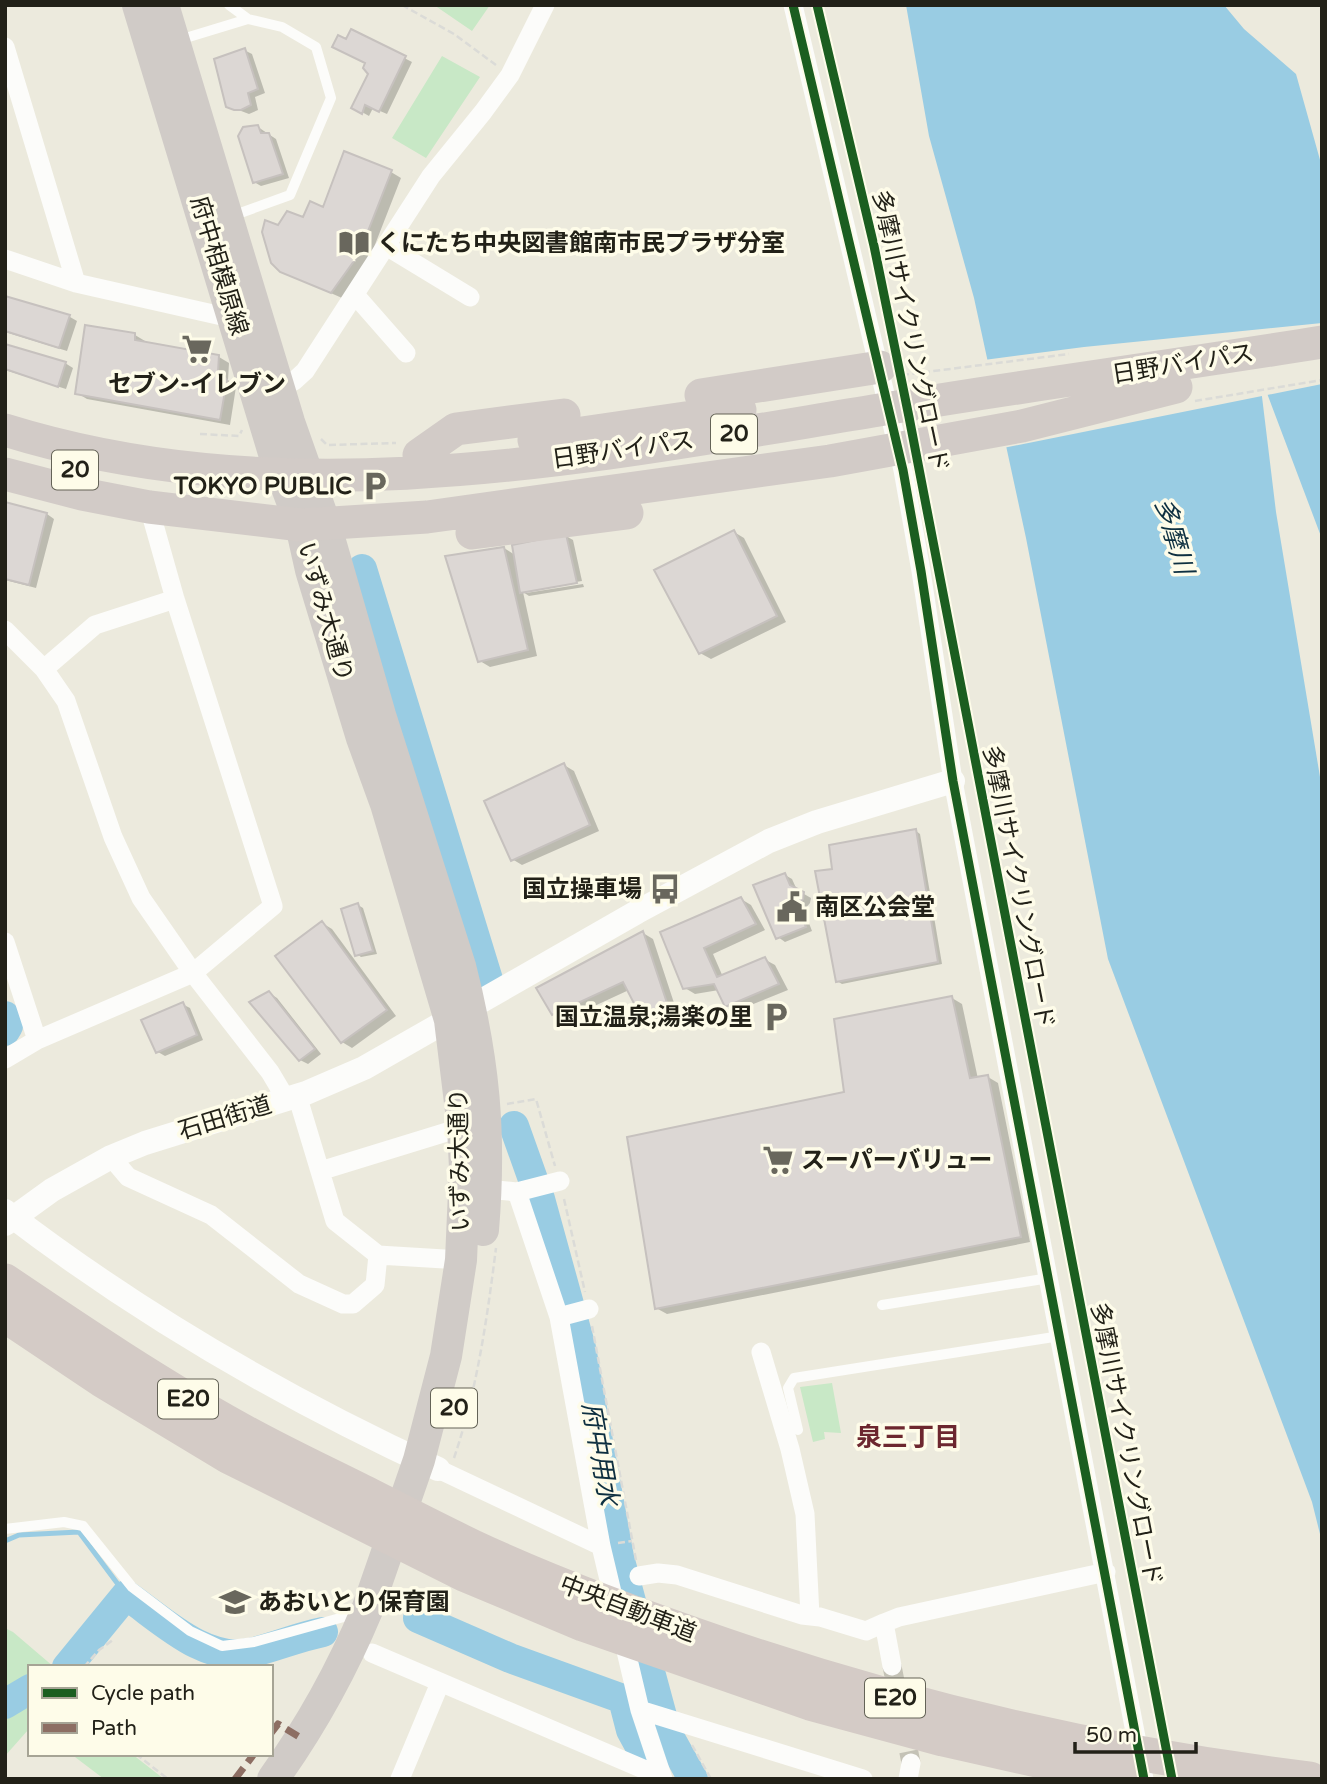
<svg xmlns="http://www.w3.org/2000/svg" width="1327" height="1784" font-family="'Varela Round','Noto Sans JP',sans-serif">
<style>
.green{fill:#c8e8c6}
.water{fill:#99cce3}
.pier{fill:#eceadd}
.shadow{fill:#0003}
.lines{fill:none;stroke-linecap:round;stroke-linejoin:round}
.stream{stroke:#99cce3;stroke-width:5}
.river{stroke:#99cce3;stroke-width:30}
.building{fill:#dcd7d4;stroke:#c6c1be;stroke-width:2}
.minor-tunnel{stroke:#c4c2b6;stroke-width:19;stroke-dasharray:19 10;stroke-linecap:butt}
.path{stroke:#dbdbd7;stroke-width:2.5;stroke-dasharray:7 3.5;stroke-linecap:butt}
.service{stroke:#fcfcfa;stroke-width:10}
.minor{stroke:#fcfcfa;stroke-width:19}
.tertiary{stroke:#fcfcfa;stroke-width:24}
.primary{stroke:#d0cbc7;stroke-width:32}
.trunk{stroke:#d2cbc7;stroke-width:33}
.motorway{stroke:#d4cbc6;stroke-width:35}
.quiet{stroke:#8d6e63;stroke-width:7;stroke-dasharray:14 7;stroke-linecap:butt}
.cycleway-casing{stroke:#fefce9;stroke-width:13}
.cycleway{stroke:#1b5e20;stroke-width:9}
.labels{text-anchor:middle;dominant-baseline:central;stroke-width:7;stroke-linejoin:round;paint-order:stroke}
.shield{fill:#fefce9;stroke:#646357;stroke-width:2}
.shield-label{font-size:23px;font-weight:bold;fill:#222118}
.poi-label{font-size:24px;font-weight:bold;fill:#222118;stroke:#fefce9;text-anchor:start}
.street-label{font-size:24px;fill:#222118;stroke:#fefce9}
.water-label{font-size:26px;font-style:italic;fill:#0e3041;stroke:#fefce9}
.neighbourhood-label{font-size:26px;font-weight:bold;fill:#6d272f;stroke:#fefce9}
</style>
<rect width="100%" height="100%" fill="#eceadd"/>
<path class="green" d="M 434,5 L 490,5 L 472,31 Z
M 442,56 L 480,77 L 426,158 L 392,138 Z
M 832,1383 L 841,1433 L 824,1432 L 825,1439 L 813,1442 L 800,1387 Z
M 5,1628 L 13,1632 L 54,1667 L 30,1667 L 30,1730 L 28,1730 L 5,1756 Z
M 71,1754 L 132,1754 L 164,1779 L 104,1779 Z"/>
<path class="water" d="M 906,5 L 1224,5 L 1244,29 L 1296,74 L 1322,167 L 1322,539 L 1259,372 L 1276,512 L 1322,789 L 1322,1542 L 1312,1502 L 1108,959 L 1026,538 L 974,298 L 929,136 Z"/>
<path class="pier" d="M 1322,323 L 1322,384 L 1003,448 L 984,360 L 1084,347 Z"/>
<path class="shadow" d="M 352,31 L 412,62 L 387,114 L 373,108 L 369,116 L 353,107 L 370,73 L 367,63 Z
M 244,50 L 252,54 L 265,93 L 255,97 L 258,110 L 249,114 L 228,106 Z
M 258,127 L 276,139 L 289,178 L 261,186 L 254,182 Z
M 391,172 L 401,178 L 369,260 L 342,298 L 281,271 L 279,227 L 304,219 Z
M 5,298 L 70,317 L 77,321 L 67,351 L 5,332 Z
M 135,335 L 145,341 L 145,344 L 219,357 L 229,363 L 228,380 L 236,387 L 230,425 L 87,399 L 77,393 Z
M 5,346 L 65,363 L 73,368 L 66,389 L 5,370 Z
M 6,504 L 47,514 L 54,519 L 36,588 L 5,580 Z
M 734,532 L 744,538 L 786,622 L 711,659 L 700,653 Z
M 566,536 L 573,540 L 582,581 L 526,590 L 526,593 L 583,584 L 584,587 L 529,596 L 523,592 L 537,656 L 490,667 L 480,661 L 504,548 L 515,555 Z
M 564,765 L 574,771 L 599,831 L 522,865 L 512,859 Z
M 916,831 L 920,834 L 942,964 L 842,984 L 837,981 L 834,870 Z
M 785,875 L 792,879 L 797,890 L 811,898 L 810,903 L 804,910 L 812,931 L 785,942 L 778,937 Z
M 741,899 L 751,905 L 765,930 L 713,954 L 723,977 L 764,959 L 775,965 L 788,990 L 736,1011 L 726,1005 L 719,990 L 695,994 L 685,988 L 662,933 Z
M 358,905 L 363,908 L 377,954 L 361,957 L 357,954 Z
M 322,923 L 332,929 L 396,1016 L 352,1048 L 342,1042 Z
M 643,933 L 653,939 L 676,1009 L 653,1022 L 643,1016 L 629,990 L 564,1020 L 553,1014 Z
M 269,993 L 277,998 L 321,1054 L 308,1064 L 300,1060 Z
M 952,998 L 962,1004 L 978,1079 L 988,1077 L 998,1083 L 1030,1242 L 667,1314 L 656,1308 L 846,1093 Z
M 182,1004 L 190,1008 L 203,1040 L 165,1056 L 158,1052 Z"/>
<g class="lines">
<path class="stream" d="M 5,1541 L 19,1535 L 79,1532 L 126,1595"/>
<path class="river" d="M 362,569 L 489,983
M 5,1016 L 8,1026 L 5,1031
M 514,1126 L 540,1199 L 581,1348 L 619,1557 L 666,1731 L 693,1779
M 418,1618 L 510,1658 L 623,1699 L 631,1730 L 643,1752
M 67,1667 L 126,1595 C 161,1619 205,1663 250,1653 C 275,1647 298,1637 323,1632
M 5,1704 L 30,1689"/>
</g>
<path class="building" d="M 351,29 L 406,56 L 379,112 L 365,105 L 362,114 L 351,108 L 368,74 L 363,68 L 365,63 L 332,47 L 338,35 L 346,39 Z
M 245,48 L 258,89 L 248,93 L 251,105 L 241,110 L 234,110 L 226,107 L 214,59 Z
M 258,125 L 261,133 L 269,133 L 283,174 L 253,183 L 238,136 L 243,127 Z
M 344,151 L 392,170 L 359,254 L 331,293 L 280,272 L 271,263 L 262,232 L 265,220 L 278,225 L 287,211 L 303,217 L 310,201 L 323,207 Z
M 5,296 L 70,315 L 59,348 L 5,331 Z
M 85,325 L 135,333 L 135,340 L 219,355 L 218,372 L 227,380 L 220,420 L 75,394 Z
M 5,344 L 66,362 L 58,387 L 5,369 Z
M 5,502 L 47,513 L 29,585 L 5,579 Z
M 734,530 L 777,616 L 699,654 L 654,570 Z
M 566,534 L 577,583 L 520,593 L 512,545 Z
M 504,547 L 528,650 L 478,662 L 445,556 Z
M 564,763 L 590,825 L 511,861 L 484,801 Z
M 916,829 L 938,962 L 836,982 L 815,871 L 832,869 L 829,845 Z
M 785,873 L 790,885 L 804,892 L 803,899 L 797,905 L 806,927 L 776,939 L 753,885 Z
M 741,897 L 756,924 L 704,948 L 717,977 L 765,957 L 779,984 L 725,1007 L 714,984 L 683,989 L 660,932 Z
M 358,903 L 373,951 L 355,956 L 341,909 Z
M 322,921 L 387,1010 L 341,1043 L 275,956 Z
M 643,931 L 667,1003 L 641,1017 L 623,982 L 552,1015 L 536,988 Z
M 269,991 L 315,1049 L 299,1061 L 249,1002 Z
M 952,996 L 970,1078 L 988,1075 L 1021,1237 L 655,1309 L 627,1137 L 844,1092 L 834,1019 Z
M 183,1002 L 197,1035 L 156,1053 L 141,1020 Z"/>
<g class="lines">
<path class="minor-tunnel" d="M 892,1666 L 911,1763"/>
<path class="path" d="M 402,5 L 454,34 L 496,65
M 902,375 L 1069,354
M 1195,401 L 1322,380
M 200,434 L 239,436 L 242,430
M 321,439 L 327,445 L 396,443
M 507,1104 L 536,1099 L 555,1166
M 564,1199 L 585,1292
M 592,1326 L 636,1560
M 454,1458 C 477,1390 487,1319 496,1248
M 618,1543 L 632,1541
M 84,1667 L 99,1650 L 113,1640
M 692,1745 L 711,1779
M 136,1754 L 168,1779"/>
<path class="service" d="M 229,5 L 248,19
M 179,40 L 248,19 L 282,27 L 316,47 L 331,98 L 290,195 L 232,216
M 882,1305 L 1049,1278
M 798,1430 L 788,1388 L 794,1378 L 1060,1336
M 5,1529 L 64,1522 L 83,1526 L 132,1587 L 190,1631 L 222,1646 L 254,1642 L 358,1613"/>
<path class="minor" d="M 793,5 L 903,470 L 921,571 L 953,781 L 1144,1779
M 5,47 L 76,283
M 386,246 L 470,297
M 5,259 L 76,283 L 235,319
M 356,296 L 406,353
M 280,388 L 294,381 L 305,371 L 431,176 L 483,112 L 510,75 L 545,5
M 5,630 L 44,669 L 66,701 L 113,837 L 141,898 L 193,973 L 270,1072 L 286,1099
M 44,669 L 95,625 L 175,599
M 5,942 L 37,1040
M 5,1059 L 37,1040 L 193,973 L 273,906 L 175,599 L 149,507
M 111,1157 L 128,1177 L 211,1215 L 299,1284 L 343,1304 L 353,1304 L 375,1285 L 378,1255 L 335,1221 L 297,1095
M 320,1171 L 463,1127
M 486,1189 L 517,1192 L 559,1317 L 601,1546 L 640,1710 L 663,1779
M 517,1192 L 560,1181
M 378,1255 L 461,1260
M 559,1317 L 589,1309
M 761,1352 L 790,1449 L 805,1514 L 810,1616
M 438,1469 L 601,1546
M 639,1576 L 658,1573 L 677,1575 L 802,1615 L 820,1617 L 866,1631 L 884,1623
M 372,1653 L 662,1777
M 892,1666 L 884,1623 L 899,1617 L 1106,1572
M 640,1710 L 863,1779
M 400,1779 L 440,1683
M 908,1779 L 911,1763"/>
<path class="tertiary" d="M 5,1211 C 138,1313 286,1399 438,1469
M 5,1224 L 52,1190 L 111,1157 L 145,1143 L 306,1093 L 364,1068 L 637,912 L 769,841 L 817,822 L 953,781"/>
<path class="primary" d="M 138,5 L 274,453 L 301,525 L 311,570 L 362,738 L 386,804 L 450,1020 L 463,1127 L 465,1168 L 461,1260 L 446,1356 L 419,1460 L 367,1610 C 342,1670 311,1726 273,1779
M 163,5 L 289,422 L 325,524 L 380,715 L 460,966 C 484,1060 491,1133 483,1230"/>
<path class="trunk" d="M 701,395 L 880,367
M 5,430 C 292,519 591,457 879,410 C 1026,385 1174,366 1322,342
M 534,440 L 740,410
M 419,455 L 456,429 L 564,415
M 5,474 L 82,494 L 149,507 L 301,525 L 427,517 L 830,461 L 1022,426 L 1176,387
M 472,533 L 627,513"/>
<path class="motorway" d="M 5,1281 C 82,1333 158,1384 239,1429 C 278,1451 319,1470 359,1490 C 397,1509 435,1529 473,1547 C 554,1585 639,1616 724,1645 C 914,1710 1111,1755 1310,1779
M 5,1315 L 102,1380 L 228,1456 L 464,1574 L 583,1624 L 810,1703 L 943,1739 L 1122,1779"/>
<path class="quiet" d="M 271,1733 L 278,1724 L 301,1738
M 235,1779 L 254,1754"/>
<g class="cycleway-casing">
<path id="cycleway" d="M 793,5 L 903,470 L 921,571 L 953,781 L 1144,1779
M 817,5 L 874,246 L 909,417 L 1172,1779"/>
</g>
<use href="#cycleway" class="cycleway"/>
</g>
<defs>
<g id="library-bare" transform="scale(2.415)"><path d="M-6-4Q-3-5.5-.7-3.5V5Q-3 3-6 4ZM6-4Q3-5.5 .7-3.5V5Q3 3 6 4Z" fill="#69675d" stroke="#fefce9" stroke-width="2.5" paint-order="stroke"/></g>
<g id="supermarket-bare" transform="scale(2.415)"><path d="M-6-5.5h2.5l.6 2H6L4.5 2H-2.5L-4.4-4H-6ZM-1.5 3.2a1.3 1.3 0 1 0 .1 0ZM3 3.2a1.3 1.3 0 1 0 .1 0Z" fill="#69675d" stroke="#fefce9" stroke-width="2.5" paint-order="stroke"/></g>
<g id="parking-bare" transform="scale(2.415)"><path d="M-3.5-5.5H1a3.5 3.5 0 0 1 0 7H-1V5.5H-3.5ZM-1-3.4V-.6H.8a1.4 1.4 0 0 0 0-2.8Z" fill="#69675d" stroke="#fefce9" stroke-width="2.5" paint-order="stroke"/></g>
<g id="bus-bare" transform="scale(2.415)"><path d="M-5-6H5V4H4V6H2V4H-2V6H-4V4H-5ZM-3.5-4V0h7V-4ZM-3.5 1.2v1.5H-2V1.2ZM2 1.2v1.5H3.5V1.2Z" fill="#69675d" stroke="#fefce9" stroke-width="2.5" paint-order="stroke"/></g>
<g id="civic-bare" transform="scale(2.415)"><path d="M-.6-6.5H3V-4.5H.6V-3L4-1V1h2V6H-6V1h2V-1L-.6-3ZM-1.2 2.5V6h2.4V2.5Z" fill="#69675d" stroke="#fefce9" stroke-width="2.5" paint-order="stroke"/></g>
<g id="school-bare" transform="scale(2.415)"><path d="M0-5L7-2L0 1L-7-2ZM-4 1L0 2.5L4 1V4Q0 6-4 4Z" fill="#69675d" stroke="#fefce9" stroke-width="2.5" paint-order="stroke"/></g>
</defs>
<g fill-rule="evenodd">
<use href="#library-bare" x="354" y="243"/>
<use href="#supermarket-bare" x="197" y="349"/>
<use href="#parking-bare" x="375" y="486"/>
<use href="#bus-bare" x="665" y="889"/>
<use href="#civic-bare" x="792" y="907"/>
<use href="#parking-bare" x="776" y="1017"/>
<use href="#supermarket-bare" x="778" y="1160"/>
<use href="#school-bare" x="235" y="1602"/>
</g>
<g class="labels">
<g class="shield">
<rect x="711" y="414.5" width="46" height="39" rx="5"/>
<rect x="52" y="450.5" width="46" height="39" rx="5"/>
<rect x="158" y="1379.5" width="60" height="39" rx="5"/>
<rect x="431" y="1388.5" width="46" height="39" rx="5"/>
<rect x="865" y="1678.5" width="60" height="39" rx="5"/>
</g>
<g class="shield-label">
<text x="734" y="434">20</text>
<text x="75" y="470">20</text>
<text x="188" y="1399">E20</text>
<text x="454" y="1408">20</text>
<text x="895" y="1698">E20</text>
</g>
<g class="poi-label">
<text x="377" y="243">くにたち中央図書館南市民プラザ分室</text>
<text x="197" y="384" text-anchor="middle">セブン-イレブン</text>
<text x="352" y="486" text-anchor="end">TOKYO PUBLIC</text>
<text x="642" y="889" text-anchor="end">国立操車場</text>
<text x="815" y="907">南区公会堂</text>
<text x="753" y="1017" text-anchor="end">国立温泉;湯楽の里</text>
<text x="801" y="1160">スーパーバリュー</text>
<text x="258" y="1602">あおいとり保育園</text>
</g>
<g class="street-label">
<text transform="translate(219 266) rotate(73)">府中相模原線</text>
<text transform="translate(910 331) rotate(78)">多摩川サイクリングロード</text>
<text transform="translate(1183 364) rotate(-9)">日野バイパス</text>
<text transform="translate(623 450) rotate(-8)">日野バイパス</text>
<text transform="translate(325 612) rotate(74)">いずみ大通り</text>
<text transform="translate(1018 887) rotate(79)">多摩川サイクリングロード</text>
<text transform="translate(225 1118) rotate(-17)">石田街道</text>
<text transform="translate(460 1160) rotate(-91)">いずみ大通り</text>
<text transform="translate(1126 1444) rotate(79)">多摩川サイクリングロード</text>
<text transform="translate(628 1609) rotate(21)">中央自動車道</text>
</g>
<g class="water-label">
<text transform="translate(1174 536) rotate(74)">多摩川</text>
<text transform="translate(600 1454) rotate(80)">府中用水</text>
</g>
<g class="neighbourhood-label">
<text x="908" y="1437">泉三丁目</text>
</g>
</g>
<rect width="1327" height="1784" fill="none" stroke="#222118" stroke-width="14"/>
<rect x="28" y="1665" width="245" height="91" fill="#fefce9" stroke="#a6a495" stroke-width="2"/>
<rect x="42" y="1688" width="35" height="10" fill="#1b5e20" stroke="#a6a495" stroke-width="2"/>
<text x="91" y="1700" font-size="21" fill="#222118">Cycle path</text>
<rect x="42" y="1723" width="35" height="10" fill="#8d6e63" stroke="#a6a495" stroke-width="2"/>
<text x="91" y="1735" font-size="21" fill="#222118">Path</text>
<path d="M1075 1742v10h121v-10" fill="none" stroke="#222118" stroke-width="3.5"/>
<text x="1086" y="1742" font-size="21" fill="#222118" stroke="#fefce9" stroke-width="5" paint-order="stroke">50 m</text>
</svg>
